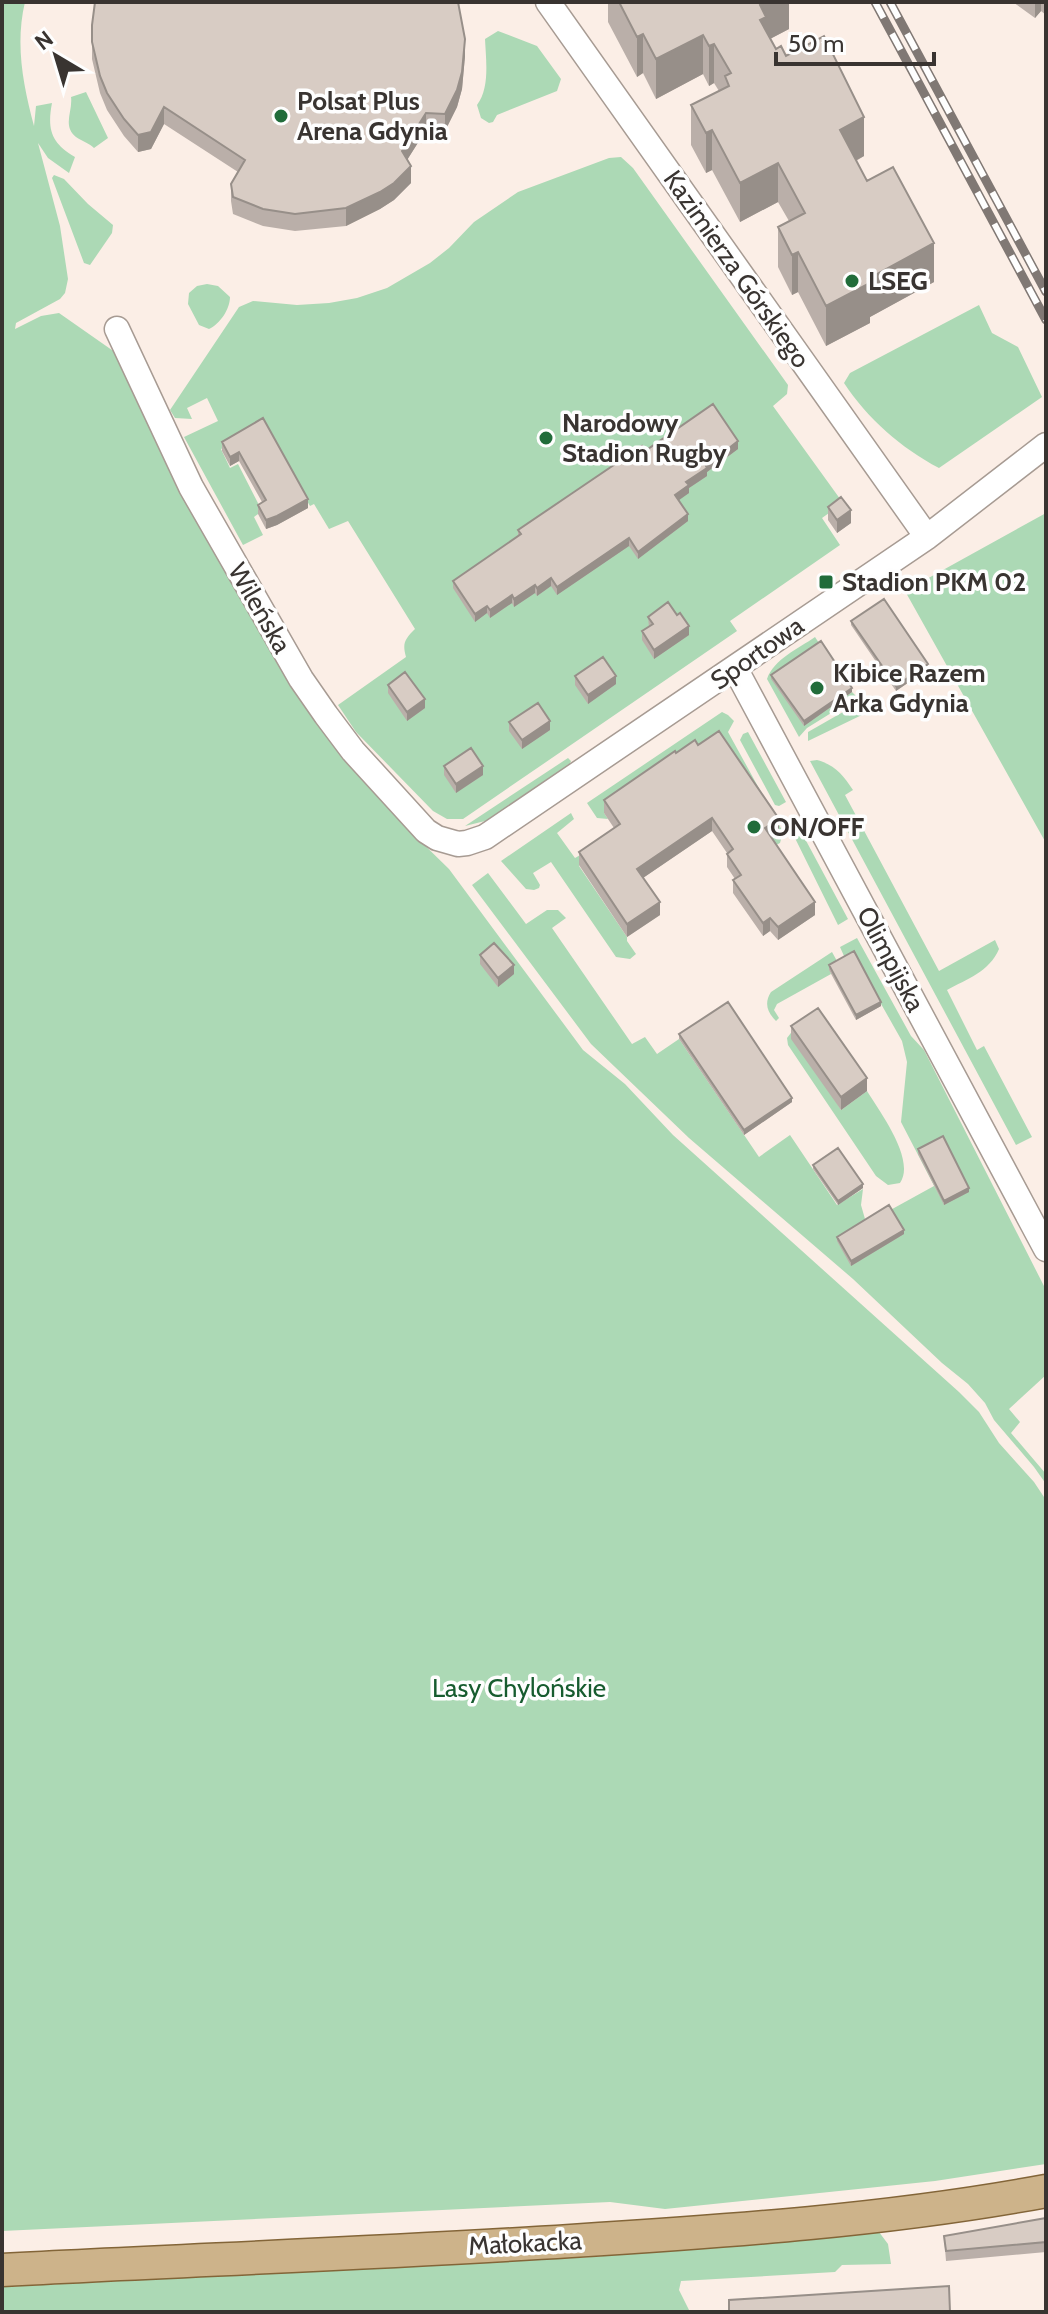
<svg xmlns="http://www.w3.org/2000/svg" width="1048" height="2314" font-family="Cabin,sans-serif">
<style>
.green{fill:#acd9b5}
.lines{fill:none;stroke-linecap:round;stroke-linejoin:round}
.minor-casing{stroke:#a79b93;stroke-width:27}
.major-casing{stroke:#836538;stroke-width:35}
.minor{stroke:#fff;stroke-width:24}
.major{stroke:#cdb38a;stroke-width:32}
.rail-casing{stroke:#807874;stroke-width:9}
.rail{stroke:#fefefe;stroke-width:6;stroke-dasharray:18;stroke-linecap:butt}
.wall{fill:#baafa9}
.shaded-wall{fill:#978f89}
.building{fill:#d8ccc4;stroke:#978f89;stroke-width:2}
.poi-dot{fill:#216c3a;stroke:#fefefe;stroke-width:3}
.labels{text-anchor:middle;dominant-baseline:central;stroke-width:7;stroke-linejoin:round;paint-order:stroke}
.poi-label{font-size:26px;font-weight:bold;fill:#393431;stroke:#fefefe;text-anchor:start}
.street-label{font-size:26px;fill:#393431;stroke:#fefefe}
.park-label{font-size:26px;fill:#175c2f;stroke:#fefefe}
</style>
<rect width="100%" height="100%" fill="#fbeee6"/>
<path class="green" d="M 2,2 L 25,2 C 15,44 23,85 34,126 L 36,106 L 52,103 C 47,129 51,143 75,157 L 69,173 L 48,158 L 38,143 L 60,226 L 68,279 L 65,293 L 60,299 L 16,323 L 15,329 L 41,316 L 59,313 L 119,355 L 186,502 L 309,712 L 406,827 L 449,869 L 583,1050 L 625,1084 L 673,1135 L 959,1392 L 979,1412 L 999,1443 L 1034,1482 L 1046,1500 L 1046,2164 L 935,2181 L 665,2209 L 610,2202 L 2,2231 Z
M 498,31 L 537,46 L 561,79 L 557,91 L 497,115 L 493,122 L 489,123 L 481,118 L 477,105 C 490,88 486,60 485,39 Z
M 86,92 L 108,138 L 94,148 C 89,143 82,141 76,137 C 62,126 73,111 71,97 Z
M 621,157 L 633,168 L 788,385 L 787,394 L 773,406 L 843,503 L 822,518 L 840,545 L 730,621 L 737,631 L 463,819 L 447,819 L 433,811 L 356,732 L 338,705 L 406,657 C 402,643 405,639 415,629 L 348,521 L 329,529 L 314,504 L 310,506 L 263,427 L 221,449 L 230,468 L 238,464 L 262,511 L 254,517 L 263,535 L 243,545 L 184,437 L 218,421 L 207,398 L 187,408 L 192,419 L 175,418 L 170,410 L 239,307 L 253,301 L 297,305 L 329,303 L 357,298 L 387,288 L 430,263 L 449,248 L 474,222 L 518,192 L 609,158 Z
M 54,175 L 64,179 L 88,204 L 113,225 L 112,233 L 90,265 L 84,263 L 52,178 Z
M 207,284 L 218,286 L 230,297 C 230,309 220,324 209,329 L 199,325 L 188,304 L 189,293 L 197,286 Z
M 979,305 L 992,333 L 1018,347 L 1042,397 L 939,468 C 901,448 868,419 844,383 L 850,373 Z
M 1046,513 L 1046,843 L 905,591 Z
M 815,637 L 821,646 L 804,725 L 852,692 L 857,697 L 807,728 L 799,737 L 767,679 C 774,659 798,649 815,637 Z
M 864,700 L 868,705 L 866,713 L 808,741 L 808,732 Z
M 722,712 L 728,715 L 734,721 L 728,732 L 783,832 L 780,843 L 770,848 L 765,841 L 778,832 L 604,813 L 608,819 L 597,818 L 587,803 Z
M 748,732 L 786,802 L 779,806 L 775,805 L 740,740 L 743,734 Z
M 568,758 L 571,761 L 569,766 L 489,820 L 465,826 Z
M 817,760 C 835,765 843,775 853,790 L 845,795 L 939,971 L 995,940 L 999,949 C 989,972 967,979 947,990 L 977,1050 L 984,1046 L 1032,1137 L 1016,1145 L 810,761 Z
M 571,813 L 574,819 L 557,833 L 575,858 L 589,850 L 579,866 L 627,937 L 627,941 L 636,954 L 630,959 L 616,957 L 551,862 L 533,873 L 540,885 L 539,888 L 534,890 L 526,889 L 501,861 Z
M 796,822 L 848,919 L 838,925 L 789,826 Z
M 488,873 L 526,924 L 547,910 L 558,910 L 566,918 L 552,928 L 632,1044 L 645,1037 L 657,1054 L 679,1039 L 759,1157 L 790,1135 L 837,1205 L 863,1189 L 861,1205 L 865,1219 L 865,1224 L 934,1186 L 944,1205 L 901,1122 L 907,1062 L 902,1041 L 854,956 L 829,969 L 831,974 L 777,1004 L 774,1010 L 779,1018 L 776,1021 C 767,1012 764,1003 771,992 L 832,952 L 837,961 L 844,956 L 840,947 L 857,938 L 911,1036 L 924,1050 L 1046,1290 L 1046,1375 L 1009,1409 L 1020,1422 L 1011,1433 L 1046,1474 L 1046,1484 L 1034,1467 L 994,1420 L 985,1403 L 968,1384 L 942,1363 L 853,1279 L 689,1138 L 591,1044 L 472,885 Z
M 794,1029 L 841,1110 L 867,1091 C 880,1112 916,1160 900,1183 L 888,1185 L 876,1176 L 788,1045 L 787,1038 Z
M 879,2232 L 888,2244 L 891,2264 L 842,2265 L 835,2272 L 681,2281 L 679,2290 L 690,2312 L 2,2312 L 2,2287 L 592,2257 Z"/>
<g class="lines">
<g class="minor-casing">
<path id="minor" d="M 548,2 L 927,537
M 117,329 L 191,487 L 301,679 L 326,715 L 353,751 L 426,831 L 437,838 L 458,844 L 467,843 L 485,837 L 927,537 L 1046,445
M 735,668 L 1046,1249"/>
</g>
<g class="major-casing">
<path id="major" d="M 2,2270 C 191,2260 381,2253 571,2241 C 729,2231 890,2220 1046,2191"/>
</g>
<use href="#minor" class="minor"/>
<use href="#major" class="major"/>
<g class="rail-casing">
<path id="rail" d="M 875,2 L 1046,320
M 890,2 L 1046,292"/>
</g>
<use href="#rail" class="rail"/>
</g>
<path class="wall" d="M 608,2 L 789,2 L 789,29 L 770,39 L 776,49 L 786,56 L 864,156 L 856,161 L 867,181 L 934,282 L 870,317 L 870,323 L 826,346 L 798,292 L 792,295 L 778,267 L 778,227 L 789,221 L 778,202 L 740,222 L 712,170 L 706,173 L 691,145 L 691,105 L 719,91 L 714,83 L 709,86 L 703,74 L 656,99 L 643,73 L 637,77 L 608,22 Z
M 1013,2 L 1046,2 L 1046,15 L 1041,11 L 1035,18 Z
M 92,25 L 465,56 L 462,89 L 457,107 L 445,131 L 426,130 L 407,160 L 411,183 L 394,200 L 380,209 L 346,226 L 295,231 L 263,226 L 233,214 L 231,201 L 231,184 L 238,172 L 164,124 L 151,149 L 138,152 L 124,136 L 107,110 L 100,93 L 92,59 Z
M 263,418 L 308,508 L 277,525 L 266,529 L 258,514 L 258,505 L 262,502 L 239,461 L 230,466 L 222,451 L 222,442 Z
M 738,449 L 707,472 L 707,476 L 689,488 L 689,493 L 678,500 L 688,521 L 638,559 L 629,546 L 557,595 L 551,586 L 537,596 L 535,593 L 514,607 L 512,603 L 490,618 L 487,613 L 475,622 L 453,588 L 453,581 L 518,536 L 518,530 L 645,451 Z
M 828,507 L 851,523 L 837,533 L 828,520 Z
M 677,615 L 689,635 L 654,659 L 642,640 L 642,631 L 649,627 L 648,617 Z
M 851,621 L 928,669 L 896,691 L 851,625 Z
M 771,675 L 852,692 L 804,726 L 771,679 Z
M 575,676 L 616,684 L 588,704 L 575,685 Z
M 388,685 L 425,708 L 407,721 L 388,693 Z
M 509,722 L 550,730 L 522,749 L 509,731 Z
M 698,745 L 779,832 L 771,837 L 815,915 L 778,940 L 770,931 L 763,936 L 733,893 L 733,880 L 735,879 L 727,867 L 727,853 L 712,831 L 643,878 L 660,915 L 627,937 L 579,865 L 579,852 L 614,828 L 604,813 L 604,800 L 676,753 Z
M 444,766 L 483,775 L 456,793 L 444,775 Z
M 480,955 L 514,974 L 498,987 L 480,964 Z
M 829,965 L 881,1006 L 856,1020 L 829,970 Z
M 791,1026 L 867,1091 L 841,1110 L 791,1039 Z
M 679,1034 L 792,1102 L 744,1135 L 679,1039 Z
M 918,1149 L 969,1192 L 944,1205 L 918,1154 Z
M 813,1165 L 863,1188 L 838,1205 L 813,1169 Z
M 904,1234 L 851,1266 L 837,1241 L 837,1237 Z
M 1046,2218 L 1046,2252 L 946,2261 L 944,2236 Z"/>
<path class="shaded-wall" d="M 765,2 L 789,2 L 789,29 L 766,41 L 760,59 L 760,5 Z
M 1035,2 L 1041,2 L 1041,11 L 1035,18 Z
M 643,34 L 643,73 L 637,77 L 637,37 Z
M 703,35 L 703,74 L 656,99 L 656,59 Z
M 465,39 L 465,56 L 462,89 L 457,107 L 445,131 L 445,114 Z
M 714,44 L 714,83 L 709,86 L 709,46 Z
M 164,107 L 164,124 L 151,149 L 138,152 L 138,135 Z
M 426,113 L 426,130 L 402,168 L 402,151 Z
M 864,117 L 864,156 L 840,169 L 840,130 Z
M 712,130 L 712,170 L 706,173 L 706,133 Z
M 778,163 L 778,202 L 740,222 L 740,183 Z
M 411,166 L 411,183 L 394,200 L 380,209 L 346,226 L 346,208 Z
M 934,243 L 934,282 L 870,317 L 870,323 L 826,346 L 826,306 L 868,279 Z
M 798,252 L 798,292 L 792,295 L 792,255 Z
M 738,441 L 738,449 L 707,472 L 707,476 L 689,488 L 689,493 L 675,503 L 675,495 L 686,482 Z
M 239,452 L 239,461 L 230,466 L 230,457 Z
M 308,499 L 308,508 L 277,525 L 266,529 L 266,520 Z
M 851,510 L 851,523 L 837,533 L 837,520 Z
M 688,514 L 688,521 L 638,559 L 638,552 Z
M 629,538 L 629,546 L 557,595 L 557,587 Z
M 551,578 L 551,586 L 537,596 L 537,588 Z
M 535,585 L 535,593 L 514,607 L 514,599 Z
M 512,595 L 512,603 L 490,618 L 490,610 Z
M 487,606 L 487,613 L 475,622 L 475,614 Z
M 689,626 L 689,635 L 654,659 L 654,650 Z
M 928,664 L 928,669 L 896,691 L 896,686 Z
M 616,676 L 616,684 L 588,704 L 588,695 Z
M 852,688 L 852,692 L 804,726 L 804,721 Z
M 425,699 L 425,708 L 407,721 L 407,712 Z
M 550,721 L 550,730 L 522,749 L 522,740 Z
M 483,766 L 483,775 L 456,793 L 456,784 Z
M 712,818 L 712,831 L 637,882 L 637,869 Z
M 779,819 L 779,832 L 765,841 L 765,828 Z
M 660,902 L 660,915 L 627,937 L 627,924 Z
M 815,902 L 815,915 L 778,940 L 778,927 Z
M 770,918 L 770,931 L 763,936 L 763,923 Z
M 514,965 L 514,974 L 498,987 L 498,978 Z
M 881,1002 L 881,1006 L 856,1020 L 856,1015 Z
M 867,1078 L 867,1091 L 841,1110 L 841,1097 Z
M 792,1098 L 792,1102 L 744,1135 L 744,1130 Z
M 863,1184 L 863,1188 L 838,1205 L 838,1201 Z
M 969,1188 L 969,1192 L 944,1205 L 944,1201 Z
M 904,1230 L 904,1234 L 851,1266 L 851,1261 Z"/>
<path class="building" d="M 95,2 L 458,2 L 465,39 L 462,72 L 457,90 L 445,114 L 426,113 L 402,151 L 411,166 L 394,183 L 380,192 L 346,208 L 295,214 L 263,209 L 233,197 L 231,184 L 245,160 L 164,107 L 151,132 L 138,135 L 124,119 L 107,93 L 100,76 L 92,42 L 92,25 Z
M 619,2 L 765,2 L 760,5 L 766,17 L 760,20 L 776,49 L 781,46 L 786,56 L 824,36 L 864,117 L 840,130 L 867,181 L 893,167 L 934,243 L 868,279 L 870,283 L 826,306 L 798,252 L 792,255 L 778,227 L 805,213 L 778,163 L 740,183 L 712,130 L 706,133 L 691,105 L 729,86 L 725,76 L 731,73 L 714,44 L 709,46 L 703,35 L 656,59 L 643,34 L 637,37 Z
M 713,404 L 738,441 L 706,466 L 707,468 L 686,482 L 689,485 L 675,495 L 688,514 L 638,552 L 629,538 L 557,587 L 551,578 L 537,588 L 535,585 L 514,599 L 512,595 L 490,610 L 487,606 L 475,614 L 453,581 L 521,534 L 518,530 L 574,492 L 642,446 L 645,451 Z
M 263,418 L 308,499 L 277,516 L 266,520 L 258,505 L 266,500 L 239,452 L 230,457 L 222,442 Z
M 841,497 L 851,510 L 837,520 L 828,507 Z
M 884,599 L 928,664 L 896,686 L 851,621 Z
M 668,602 L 677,615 L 680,613 L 689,626 L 654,650 L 642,631 L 653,624 L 648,617 Z
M 821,641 L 852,688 L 804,721 L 771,675 Z
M 603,657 L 616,676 L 588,695 L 575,676 Z
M 405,672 L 425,699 L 407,712 L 388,685 Z
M 538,703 L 550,721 L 522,740 L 509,722 Z
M 719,731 L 779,819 L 765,828 L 815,902 L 778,927 L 770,918 L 763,923 L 733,880 L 741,875 L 727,854 L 733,849 L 712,818 L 637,869 L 660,902 L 627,924 L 579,852 L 620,824 L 604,800 L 675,751 L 676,753 L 695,740 L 698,745 Z
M 471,748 L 483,766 L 456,784 L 444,766 Z
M 494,943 L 514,965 L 498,978 L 480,955 Z
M 854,951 L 881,1002 L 856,1015 L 829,965 Z
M 728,1002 L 792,1098 L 744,1130 L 679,1034 Z
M 818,1008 L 867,1078 L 841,1097 L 791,1026 Z
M 943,1136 L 969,1188 L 944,1201 L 918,1149 Z
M 838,1148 L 863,1184 L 838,1201 L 813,1165 Z
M 889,1205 L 904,1230 L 851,1261 L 837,1237 Z
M 1046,2218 L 1046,2242 L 946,2251 L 944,2236 Z
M 949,2286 L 950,2312 L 729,2312 L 729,2300 Z"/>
<g class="poi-dot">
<circle cx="281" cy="116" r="8"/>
<circle cx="852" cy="281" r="8"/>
<circle cx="546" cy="438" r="8"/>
<rect x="818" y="574" width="16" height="16" rx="4"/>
<circle cx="817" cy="688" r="8"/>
<circle cx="754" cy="827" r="8"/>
</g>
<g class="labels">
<g class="poi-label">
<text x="297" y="101">Polsat Plus<tspan x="297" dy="30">Arena Gdynia</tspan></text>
<text x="868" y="281">LSEG</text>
<text x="562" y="423">Narodowy<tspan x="562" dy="30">Stadion Rugby</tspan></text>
<text x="842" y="582">Stadion PKM 02</text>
<text x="833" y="673">Kibice Razem<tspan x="833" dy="30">Arka Gdynia</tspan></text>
<text x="770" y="827">ON/OFF</text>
</g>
<g class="street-label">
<text transform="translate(737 269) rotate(55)">Kazimierza Górskiego</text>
<text transform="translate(260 608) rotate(60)">Wileńska</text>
<text transform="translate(757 653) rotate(-35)">Sportowa</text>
<text transform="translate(891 959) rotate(62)">Olimpijska</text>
<text transform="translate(525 2243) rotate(-3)">Małokacka</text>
</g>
<g class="park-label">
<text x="519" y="1688">Lasy Chylońskie</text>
</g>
</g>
<rect width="1048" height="2314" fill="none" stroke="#393431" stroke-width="8"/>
<g transform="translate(56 56) rotate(322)" stroke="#fefefe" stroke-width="6" paint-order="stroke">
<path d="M0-6L14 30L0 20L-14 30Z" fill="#393431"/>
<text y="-12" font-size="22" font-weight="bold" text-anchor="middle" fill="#393431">N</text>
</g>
<path d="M776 52v12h158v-12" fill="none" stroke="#393431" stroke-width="4"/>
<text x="788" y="52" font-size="24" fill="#393431" stroke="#fefefe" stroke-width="6" paint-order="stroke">50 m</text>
</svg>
